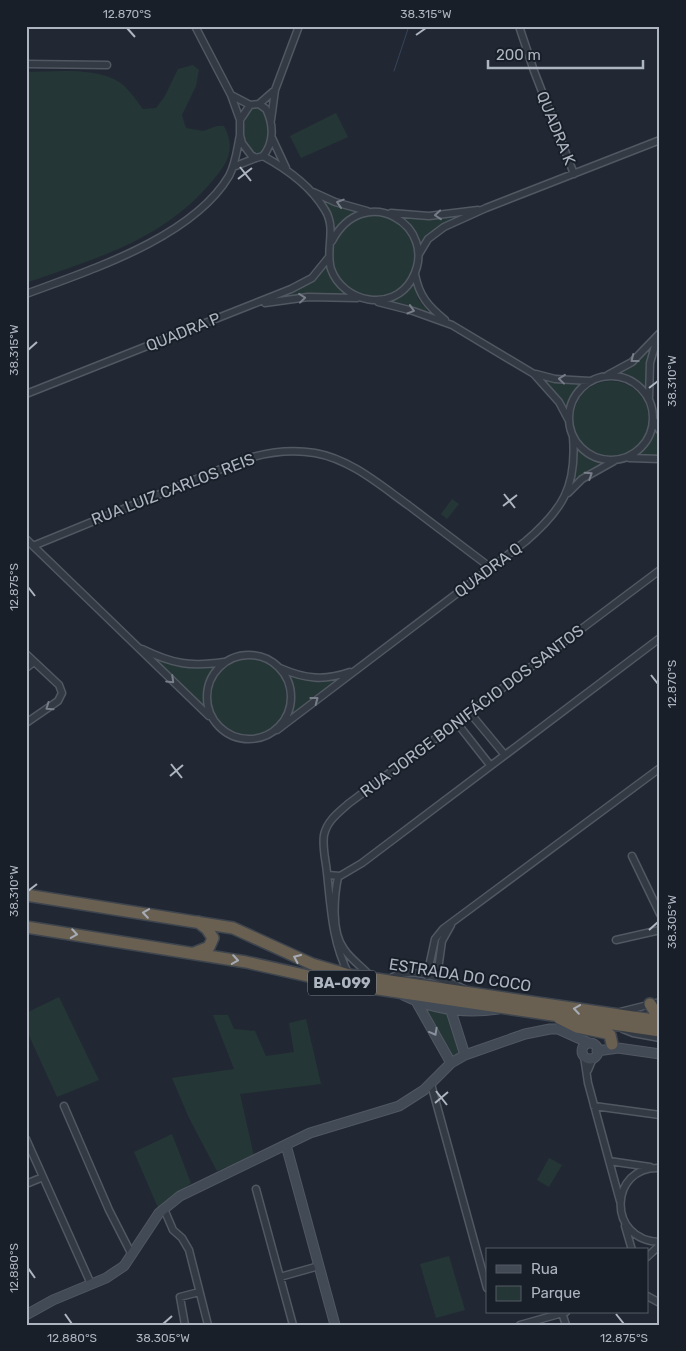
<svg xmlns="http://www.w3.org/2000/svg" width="686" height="1351" font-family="Rubik,sans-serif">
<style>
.green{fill:#253636}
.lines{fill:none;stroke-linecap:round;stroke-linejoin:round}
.stream{stroke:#364459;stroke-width:1}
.street-casing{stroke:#515862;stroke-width:9}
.secondary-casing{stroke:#515862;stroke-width:11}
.highway-casing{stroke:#3e454e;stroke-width:14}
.street{stroke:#343a44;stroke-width:6}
.secondary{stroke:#424a56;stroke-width:9}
.highway{stroke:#696051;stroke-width:11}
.oneway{stroke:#777e89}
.oneway2{stroke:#a6acb6}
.oneway3{stroke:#88909c}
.ticks{fill:none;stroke:#adb5c1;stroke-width:2}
.labels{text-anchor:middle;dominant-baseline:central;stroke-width:4;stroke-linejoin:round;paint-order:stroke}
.shield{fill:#191f28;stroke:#818893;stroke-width:1}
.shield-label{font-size:15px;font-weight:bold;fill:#adb5c1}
.street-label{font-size:16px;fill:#adb5c1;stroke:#191f28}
.neatline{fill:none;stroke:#adb5c1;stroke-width:2}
.ticks-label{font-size:12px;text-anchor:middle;fill:#adb5c1}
</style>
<rect width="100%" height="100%" fill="#212833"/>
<path class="green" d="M 193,65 L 199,70 L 196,86 L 182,115 L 186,128 L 203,131 L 217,126 L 224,126 C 236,148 228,163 213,180 C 164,240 97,258 26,283 L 26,72 C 54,72 100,66 123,85 C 130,91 137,101 143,109 L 156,108 L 165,96 L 178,69 Z
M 257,107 C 272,116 275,147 258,154 C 237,149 242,119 252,108 Z
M 336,113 L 348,137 L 301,158 L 290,136 Z
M 323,200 L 360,212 L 346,219 L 335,231 L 333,216 Z
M 466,215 L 434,230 L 419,247 L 410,227 L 402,218 L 435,219 Z
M333 256a41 41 0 1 1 82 0a41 41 0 1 1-82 0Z
M 328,265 L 334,282 L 346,295 L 312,294 L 274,299 L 311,282 Z
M 413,281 L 418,299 L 430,314 L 388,301 Z
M 650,350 L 646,390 L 633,379 L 618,373 L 638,362 Z
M 544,380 L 582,383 L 572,395 L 566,410 L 557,395 Z
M573 419a38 38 0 1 1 76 0a38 38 0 1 1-76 0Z
M 655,428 L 660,437 L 660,456 L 639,455 L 650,441 Z
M 576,448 L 589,459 L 603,463 L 585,473 L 572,485 Z
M 452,499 L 459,504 L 447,519 L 441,514 Z
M211 697a38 38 0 1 1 76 0a38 38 0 1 1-76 0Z
M 153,659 C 174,666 195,671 217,666 L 206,684 L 206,710 Z
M 288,675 L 310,681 L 337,679 L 290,715 L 294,697 Z
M 59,997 L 99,1080 L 57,1097 L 26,1029 L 26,1013 Z
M 426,1007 L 448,1013 L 462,1054 L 451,1060 L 423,1010 Z
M 213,1015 L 228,1015 L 234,1029 L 255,1031 L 266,1056 L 294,1052 L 289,1023 L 306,1019 L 321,1084 L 240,1094 L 254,1156 L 217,1171 L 189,1118 L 172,1078 L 234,1069 Z
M 172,1134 L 191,1183 L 159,1210 L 134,1152 Z
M 549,1158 L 562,1165 L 549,1187 L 537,1180 Z
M 449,1256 L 465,1310 L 436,1318 L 420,1264 Z"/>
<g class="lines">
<path class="stream" d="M 394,71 L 409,26"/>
<g class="street-casing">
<path id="street" d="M 195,26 L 231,95 L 240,120 L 240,135 L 242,143 L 251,155 L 256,158 L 263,156 C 274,143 274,125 266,109 L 259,104 L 250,105 L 240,120
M 519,26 L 534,71 L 574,174
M 26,64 L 107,65
M 231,95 L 250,105
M 259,104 L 275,90
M 271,120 L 275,90 L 299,26
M 272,138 L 286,168
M 263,156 C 287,169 311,186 325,210 C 337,229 325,250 331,269 C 343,303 393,313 412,279 C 441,226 364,180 332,241
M 233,167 L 256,158
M 313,192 L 335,202 L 367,211
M 391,213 L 429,216 L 478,210
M 419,254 L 428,239 L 444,227 L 486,208 L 660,140
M 415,274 C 419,296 428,306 445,320
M 26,294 C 90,270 192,238 229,176 C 236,163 237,149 240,135
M 378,302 L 413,311 L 452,325 L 534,374 L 559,402 L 568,419
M 265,303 L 308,297 L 357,298
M 536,374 L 555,379 L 590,381
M 608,375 L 632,362 L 660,333
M569 418a42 42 0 1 1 84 0a42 42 0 1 1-84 0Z
M 26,394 L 291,289 L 312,278 L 329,257
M 649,398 L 650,363 L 657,339
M 653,419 L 660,431
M 629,458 L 660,459
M 568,493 L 582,479 L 614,461
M 26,539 L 209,716
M 33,546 L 243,460 C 267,452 290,449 315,453 C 350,459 380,485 408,505 C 436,526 463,547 491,568
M 142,649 C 173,664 190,667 224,662
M 26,654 L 59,685 L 62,693 L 58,701 L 26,723
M207 697a42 42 0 1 1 84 0a42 42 0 1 1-84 0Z
M 26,668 L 34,662
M 280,668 C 305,679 324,681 350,672
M 470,713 L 504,754
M 457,723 L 490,765
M 277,730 L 526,541 C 562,510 577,487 573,437
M 632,856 L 660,914
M 328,875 L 340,876 L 362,863 L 660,638
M 338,877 C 334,897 331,932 344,949 C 351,960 363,967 371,977
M 616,940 L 660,930
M 349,975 C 332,942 331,909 327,873 C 326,861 322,847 324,835 C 327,821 338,813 348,804 L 660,570
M 427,976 L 435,939 L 443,929 L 660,768
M 437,977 L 442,941 L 451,925
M 388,980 C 408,964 444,979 464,989
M 620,1012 L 660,1002
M 623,1029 L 633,1033 L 660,1038
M 584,1056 L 588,1083 L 620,1201
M 588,1070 L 593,1058
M 431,1084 L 487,1288
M 64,1106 L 109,1210 L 132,1255
M 594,1106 L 660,1115
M 26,1139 L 91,1284
M 609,1161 L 650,1167
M 660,1168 C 609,1165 606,1241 660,1242
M 26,1184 L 43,1177
M 256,1189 L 293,1325
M 164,1209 L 173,1230 L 182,1238 L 189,1250 L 208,1325
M 625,1226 L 632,1250
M 647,1257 L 660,1245
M 280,1277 L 319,1266
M 647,1296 L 660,1303
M 562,1313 L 566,1325
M 185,1325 L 180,1297 L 199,1292
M 520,1325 L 566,1312"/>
</g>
<g class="secondary-casing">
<path id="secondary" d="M 403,995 C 434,1010 464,1014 498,1009
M 416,1001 L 451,1063
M 451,1011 L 465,1055
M582 1051a8 8 0 1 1 16 0a8 8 0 1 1-16 0Z
M 597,1051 L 618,1048 L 660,1054
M 286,1145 L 335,1325
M 26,1315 L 53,1300 L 106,1278 L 124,1266 L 159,1213 L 180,1196 L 310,1133 L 399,1106 L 424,1090 L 451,1063 L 465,1055 L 525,1034 L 550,1029 L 558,1029 L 589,1043"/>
</g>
<g class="highway-casing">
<path id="highway" d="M 26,895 L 233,928 L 312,964 L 349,975 L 660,1021
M 26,927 L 246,962 L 344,984 L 660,1031
M 194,953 L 209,947 L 213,938 L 207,929 L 198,922
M 650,1004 L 660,1020
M 559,1018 L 577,1027 L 606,1033 L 610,1035 L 612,1044"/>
</g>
<use href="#street" class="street"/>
<use href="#secondary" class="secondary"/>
<use href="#highway" class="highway"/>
</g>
<defs><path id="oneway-chevron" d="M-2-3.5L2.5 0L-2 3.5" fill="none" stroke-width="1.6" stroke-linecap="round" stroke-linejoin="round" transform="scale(1.25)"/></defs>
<g class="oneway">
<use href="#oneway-chevron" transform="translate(340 203) rotate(-162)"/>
<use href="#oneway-chevron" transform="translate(438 215) rotate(175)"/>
<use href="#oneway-chevron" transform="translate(302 298) rotate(-6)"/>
<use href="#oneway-chevron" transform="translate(411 310) rotate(17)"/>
<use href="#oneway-chevron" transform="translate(634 359) rotate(142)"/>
<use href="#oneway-chevron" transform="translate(562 379) rotate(-174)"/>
<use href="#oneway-chevron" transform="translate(589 475) rotate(-33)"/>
<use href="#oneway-chevron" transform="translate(171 680) rotate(44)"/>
<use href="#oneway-chevron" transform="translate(315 700) rotate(-37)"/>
<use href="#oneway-chevron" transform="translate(49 707) rotate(145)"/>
</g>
<g class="oneway2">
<use href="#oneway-chevron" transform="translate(146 913) rotate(-172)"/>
<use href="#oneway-chevron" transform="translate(74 934) rotate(9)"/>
<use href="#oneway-chevron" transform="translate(297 958) rotate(-156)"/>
<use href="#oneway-chevron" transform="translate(235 960) rotate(9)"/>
<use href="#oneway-chevron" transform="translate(577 1009) rotate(-172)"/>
</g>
<use class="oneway3" href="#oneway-chevron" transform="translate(434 1032) rotate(61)"/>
<path class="ticks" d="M 127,28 L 135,37M 416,35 L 426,28M 240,167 L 251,181M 238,179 L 252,168M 28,350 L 37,342M 649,388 L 658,381M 504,494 L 515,508M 503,506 L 517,495M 28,587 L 35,596M 651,675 L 658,684M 171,764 L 182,778M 170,776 L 183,765M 28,891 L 37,884M 649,930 L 658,922M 436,1091 L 447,1105M 435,1103 L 448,1092M 28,1268 L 35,1278M 65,1314 L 72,1324M 616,1314 L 624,1324M 163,1324 L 172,1316"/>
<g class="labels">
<rect class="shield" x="308" y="970.5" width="68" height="25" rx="4"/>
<g class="shield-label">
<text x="342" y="983">BA-099</text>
</g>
<g class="street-label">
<text transform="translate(556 128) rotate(68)">QUADRA K</text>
<text transform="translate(183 332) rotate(-22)">QUADRA P</text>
<text transform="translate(173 489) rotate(-21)">RUA LUIZ CARLOS REIS</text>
<text transform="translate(488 570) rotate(-37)">QUADRA Q</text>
<text transform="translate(472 711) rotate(-37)">RUA JORGE BONIFÁCIO DOS SANTOS</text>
<text transform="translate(460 975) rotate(9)">ESTRADA DO COCO</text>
</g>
</g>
<rect width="686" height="1351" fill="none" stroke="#191f28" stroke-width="55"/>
<rect x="486" y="1248" width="162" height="65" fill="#191f28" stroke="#545b65"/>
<rect x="496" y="1265" width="25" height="8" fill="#424a56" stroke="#545b65"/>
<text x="531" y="1274" font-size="15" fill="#adb5c1">Rua</text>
<rect x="496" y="1286" width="25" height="15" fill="#253636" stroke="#545b65"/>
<text x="531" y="1298" font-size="15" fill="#adb5c1">Parque</text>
<path d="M488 60v8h155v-8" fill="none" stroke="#adb5c1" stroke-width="2.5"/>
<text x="496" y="60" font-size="15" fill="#adb5c1" stroke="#191f28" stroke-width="4" paint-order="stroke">200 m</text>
<rect x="28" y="28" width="630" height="1296" class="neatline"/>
<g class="ticks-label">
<text x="127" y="18">12.870°S</text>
<text x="426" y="18">38.315°W</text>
<text transform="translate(14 350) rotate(-90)" y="4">38.315°W</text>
<text transform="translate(672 381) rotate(-90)" y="4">38.310°W</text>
<text transform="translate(14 587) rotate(-90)" y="4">12.875°S</text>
<text transform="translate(672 684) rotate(-90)" y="4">12.870°S</text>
<text transform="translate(14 891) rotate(-90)" y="4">38.310°W</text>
<text transform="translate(672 922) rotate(-90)" y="4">38.305°W</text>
<text transform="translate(14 1268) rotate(-90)" y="4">12.880°S</text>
<text x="72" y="1342">12.880°S</text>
<text x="163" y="1342">38.305°W</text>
<text x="624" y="1342">12.875°S</text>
</g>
</svg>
